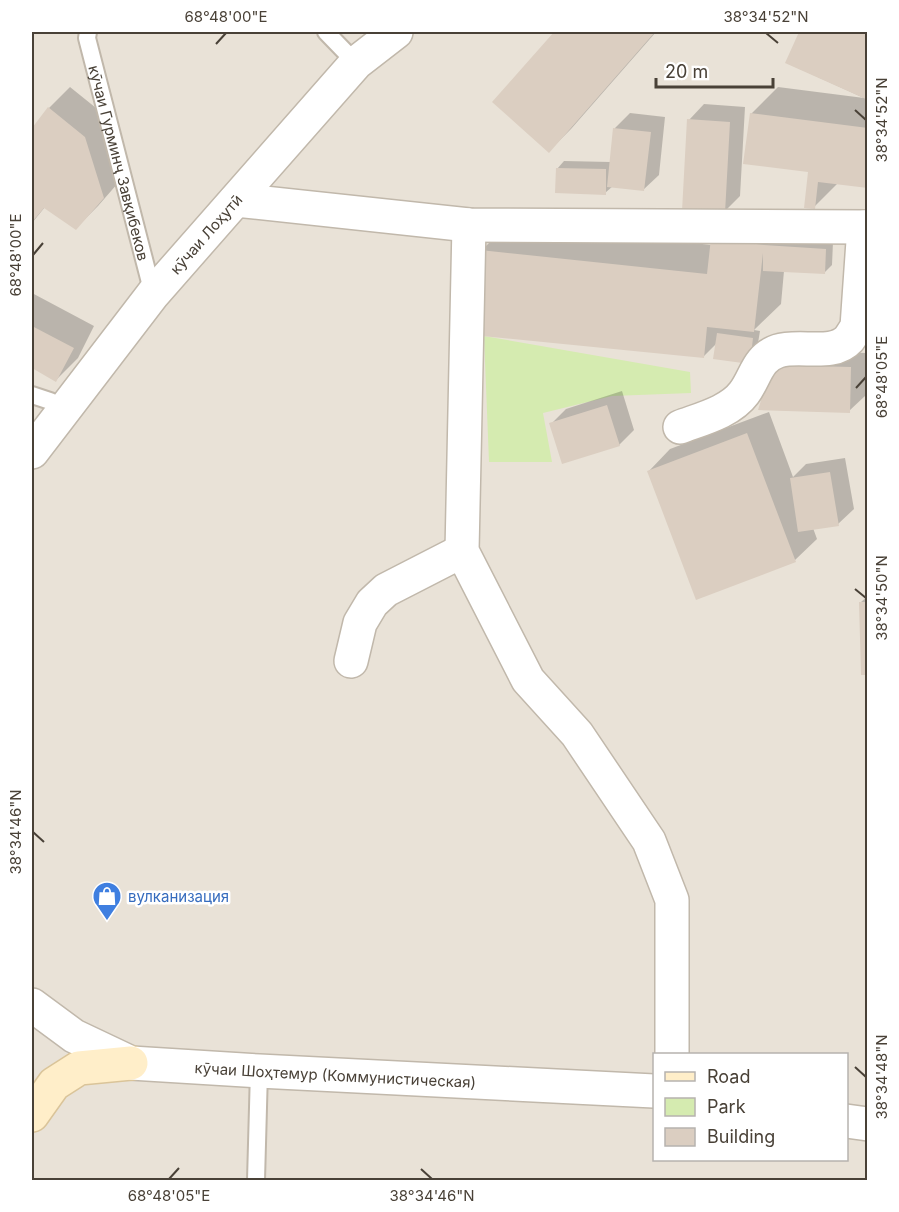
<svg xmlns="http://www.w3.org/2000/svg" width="899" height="1212" font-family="Inter,sans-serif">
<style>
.residential{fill:#e9e2d7;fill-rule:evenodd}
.green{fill:#d5ebb0}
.shadow{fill:#0003}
.building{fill:#dbcec1}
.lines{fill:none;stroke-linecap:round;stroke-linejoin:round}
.service-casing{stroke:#c1b8ab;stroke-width:20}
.minor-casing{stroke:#c1b8ab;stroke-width:36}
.tertiary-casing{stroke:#c1b8ab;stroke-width:36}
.secondary-casing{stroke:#dac499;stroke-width:36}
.service{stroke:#fff;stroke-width:16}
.minor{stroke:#fff;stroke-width:33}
.tertiary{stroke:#fff;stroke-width:33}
.secondary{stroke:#ffeec9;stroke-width:33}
.ticks{fill:none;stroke:#494137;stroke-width:2}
.labels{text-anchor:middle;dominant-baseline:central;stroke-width:5;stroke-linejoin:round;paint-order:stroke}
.street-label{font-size:15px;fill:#494137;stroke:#fff}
.shop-label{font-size:15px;fill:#366cbe;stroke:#fff;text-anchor:start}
.neatline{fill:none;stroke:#494137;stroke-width:2}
.ticks-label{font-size:15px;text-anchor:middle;fill:#494137}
</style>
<rect width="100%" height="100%" fill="#f5f1e9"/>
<path class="residential" d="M 32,32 L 867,32 L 867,1180 L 32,1180 ZM 654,1054 L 846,1054 L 846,1160 L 654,1160 Z"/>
<path class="green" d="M 484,336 L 690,372 L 691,393 L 612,396 L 543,413 L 552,462 L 489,462 Z"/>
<path class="shadow" d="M 556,32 L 656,32 L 571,129 L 549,151 L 494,102 Z
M 801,32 L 868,32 L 868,187 L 838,183 L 814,207 L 810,171 L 751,114 L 778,87 L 864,98 L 787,63 Z
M 70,87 L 106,116 L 125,175 L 98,206 L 76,228 L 45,207 L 32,223 L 32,130 L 49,108 Z
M 704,104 L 745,107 L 740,196 L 725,211 L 689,120 Z
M 630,113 L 665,117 L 659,175 L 643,190 L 613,186 L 605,193 L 557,169 L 564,161 L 611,162 L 615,128 Z
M 508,224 L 712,245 L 712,239 L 833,242 L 832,265 L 824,273 L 784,271 L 781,304 L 754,330 L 760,331 L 756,355 L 717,343 L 703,357 L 481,251 Z
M 32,293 L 94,326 L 78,358 L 56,380 L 32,366 Z
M 789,350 L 866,353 L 865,396 L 849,411 L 760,409 Z
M 622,391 L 634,430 L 619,445 L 551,424 L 566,409 Z
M 769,412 L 793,477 L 806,464 L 845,458 L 854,509 L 838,524 L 813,528 L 817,539 L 795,560 L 697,598 L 649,471 L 670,449 Z
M 868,596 L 868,673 L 861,602 Z"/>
<path class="building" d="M 554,32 L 655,32 L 549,153 L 492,102 Z
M 799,32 L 868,32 L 868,100 L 785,63 Z
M 48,107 L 85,137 L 104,198 L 76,230 L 44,208 L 32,222 L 32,128 Z
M 750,113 L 868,128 L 868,188 L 818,182 L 815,209 L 804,208 L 808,172 L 743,164 Z
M 687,119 L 730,122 L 725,213 L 682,211 Z
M 613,128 L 651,132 L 644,191 L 607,187 Z
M 556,168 L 606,169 L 606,195 L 555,193 Z
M 711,238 L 764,245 L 826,249 L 825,274 L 763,271 L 763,253 L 754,332 L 707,327 L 704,358 L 472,335 L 480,250 L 707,274 Z
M 32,326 L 74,348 L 56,382 L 32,368 Z
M 717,333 L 753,338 L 750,364 L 713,359 Z
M 772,365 L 851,367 L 850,413 L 758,410 Z
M 607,405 L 620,446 L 562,464 L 549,423 Z
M 747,433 L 796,562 L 696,600 L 647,471 Z
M 830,472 L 839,526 L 798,532 L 790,478 Z
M 859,602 L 868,602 L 868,675 L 861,675 Z"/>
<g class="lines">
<g class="service-casing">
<g id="service">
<path id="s1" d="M 88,32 L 87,38 L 153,294"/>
<path d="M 326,32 L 356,63"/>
<path d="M 32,395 L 50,401 L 64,409"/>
<path d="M 256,1180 L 259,1071"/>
</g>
</g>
<g class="minor-casing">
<g id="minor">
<path d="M 236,200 L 469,225 L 868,227"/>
<path d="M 469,225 L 462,551 L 528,680 L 577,734 L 649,841 L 672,900 L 672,1054"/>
<path d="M 680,427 C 701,419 730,412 744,393 C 756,377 757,358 778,351 C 800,344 833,357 849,339 C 852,335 854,331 857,327 L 864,227"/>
<path id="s2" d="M 32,452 L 153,294 L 356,63 L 396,32"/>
<path d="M 351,661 L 360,623 L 372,603 L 386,590 L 462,551"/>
</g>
</g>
<g class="tertiary-casing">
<g id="tertiary">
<path id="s3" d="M 32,1005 L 74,1036 L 131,1063 L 259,1071 L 654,1091"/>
<path d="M 846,1121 L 868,1124"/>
</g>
</g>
<g class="secondary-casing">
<path id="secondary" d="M 32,1115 L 54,1084 L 79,1068 L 131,1063"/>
</g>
<use href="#service" class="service"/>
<use href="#minor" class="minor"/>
<use href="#tertiary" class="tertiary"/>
<use href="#secondary" class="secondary"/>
</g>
<path class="ticks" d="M 766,33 L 778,43M 216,44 L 226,33M 855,110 L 866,120M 33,255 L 43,243M 856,388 L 866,377M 855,589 L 866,598M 33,832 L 44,842M 855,1067 L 866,1077M 421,1169 L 432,1179M 169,1179 L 179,1168"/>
<defs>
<g id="shop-pin" transform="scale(1.5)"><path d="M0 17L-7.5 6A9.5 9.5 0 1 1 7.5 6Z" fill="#3f7fe0" stroke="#fff"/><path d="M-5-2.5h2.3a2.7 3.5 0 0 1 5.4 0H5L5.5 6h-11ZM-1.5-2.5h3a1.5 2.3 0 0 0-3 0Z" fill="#fff"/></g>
</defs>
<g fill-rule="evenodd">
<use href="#shop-pin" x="107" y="896"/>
</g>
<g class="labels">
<g class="street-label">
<text stroke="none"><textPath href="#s1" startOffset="135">кӯчаи Гурминҷ Завқибеков</textPath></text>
<text stroke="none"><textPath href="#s2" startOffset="279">кӯчаи Лоҳутӣ</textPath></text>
<text stroke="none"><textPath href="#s3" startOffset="320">кӯчаи Шоҳтемур (Коммунистическая)</textPath></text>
</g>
<g class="shop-label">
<text x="128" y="896">вулканизация</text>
</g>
</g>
<rect width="899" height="1212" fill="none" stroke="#ffffff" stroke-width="66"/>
<rect x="653" y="1053" width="195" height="108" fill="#ffffff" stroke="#b6b3af" stroke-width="1.5"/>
<rect x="665" y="1072" width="30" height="9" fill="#ffeec9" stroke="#b6b3af" stroke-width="1.5"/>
<text x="707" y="1083" font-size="18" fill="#494137">Road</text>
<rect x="665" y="1098" width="30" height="18" fill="#d5ebb0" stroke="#b6b3af" stroke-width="1.5"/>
<text x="707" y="1113" font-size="18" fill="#494137">Park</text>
<rect x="665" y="1128" width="30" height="18" fill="#dbcec1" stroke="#b6b3af" stroke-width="1.5"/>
<text x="707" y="1143" font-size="18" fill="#494137">Building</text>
<path d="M656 78v9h117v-9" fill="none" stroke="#494137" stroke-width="3"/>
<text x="665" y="78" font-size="18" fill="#494137" stroke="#ffffff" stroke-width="4.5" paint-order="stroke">20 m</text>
<rect x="33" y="33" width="833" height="1146" class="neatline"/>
<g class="ticks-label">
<text x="226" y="22">68°48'00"E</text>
<text x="766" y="22">38°34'52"N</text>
<text transform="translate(882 120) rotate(-90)" y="5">38°34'52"N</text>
<text transform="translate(16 255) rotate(-90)" y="5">68°48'00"E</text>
<text transform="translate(882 377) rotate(-90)" y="5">68°48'05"E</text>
<text transform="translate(882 598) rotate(-90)" y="5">38°34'50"N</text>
<text transform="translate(16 832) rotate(-90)" y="5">38°34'46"N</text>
<text transform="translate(882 1077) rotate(-90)" y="5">38°34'48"N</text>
<text x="169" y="1201">68°48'05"E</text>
<text x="432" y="1201">38°34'46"N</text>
</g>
</svg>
